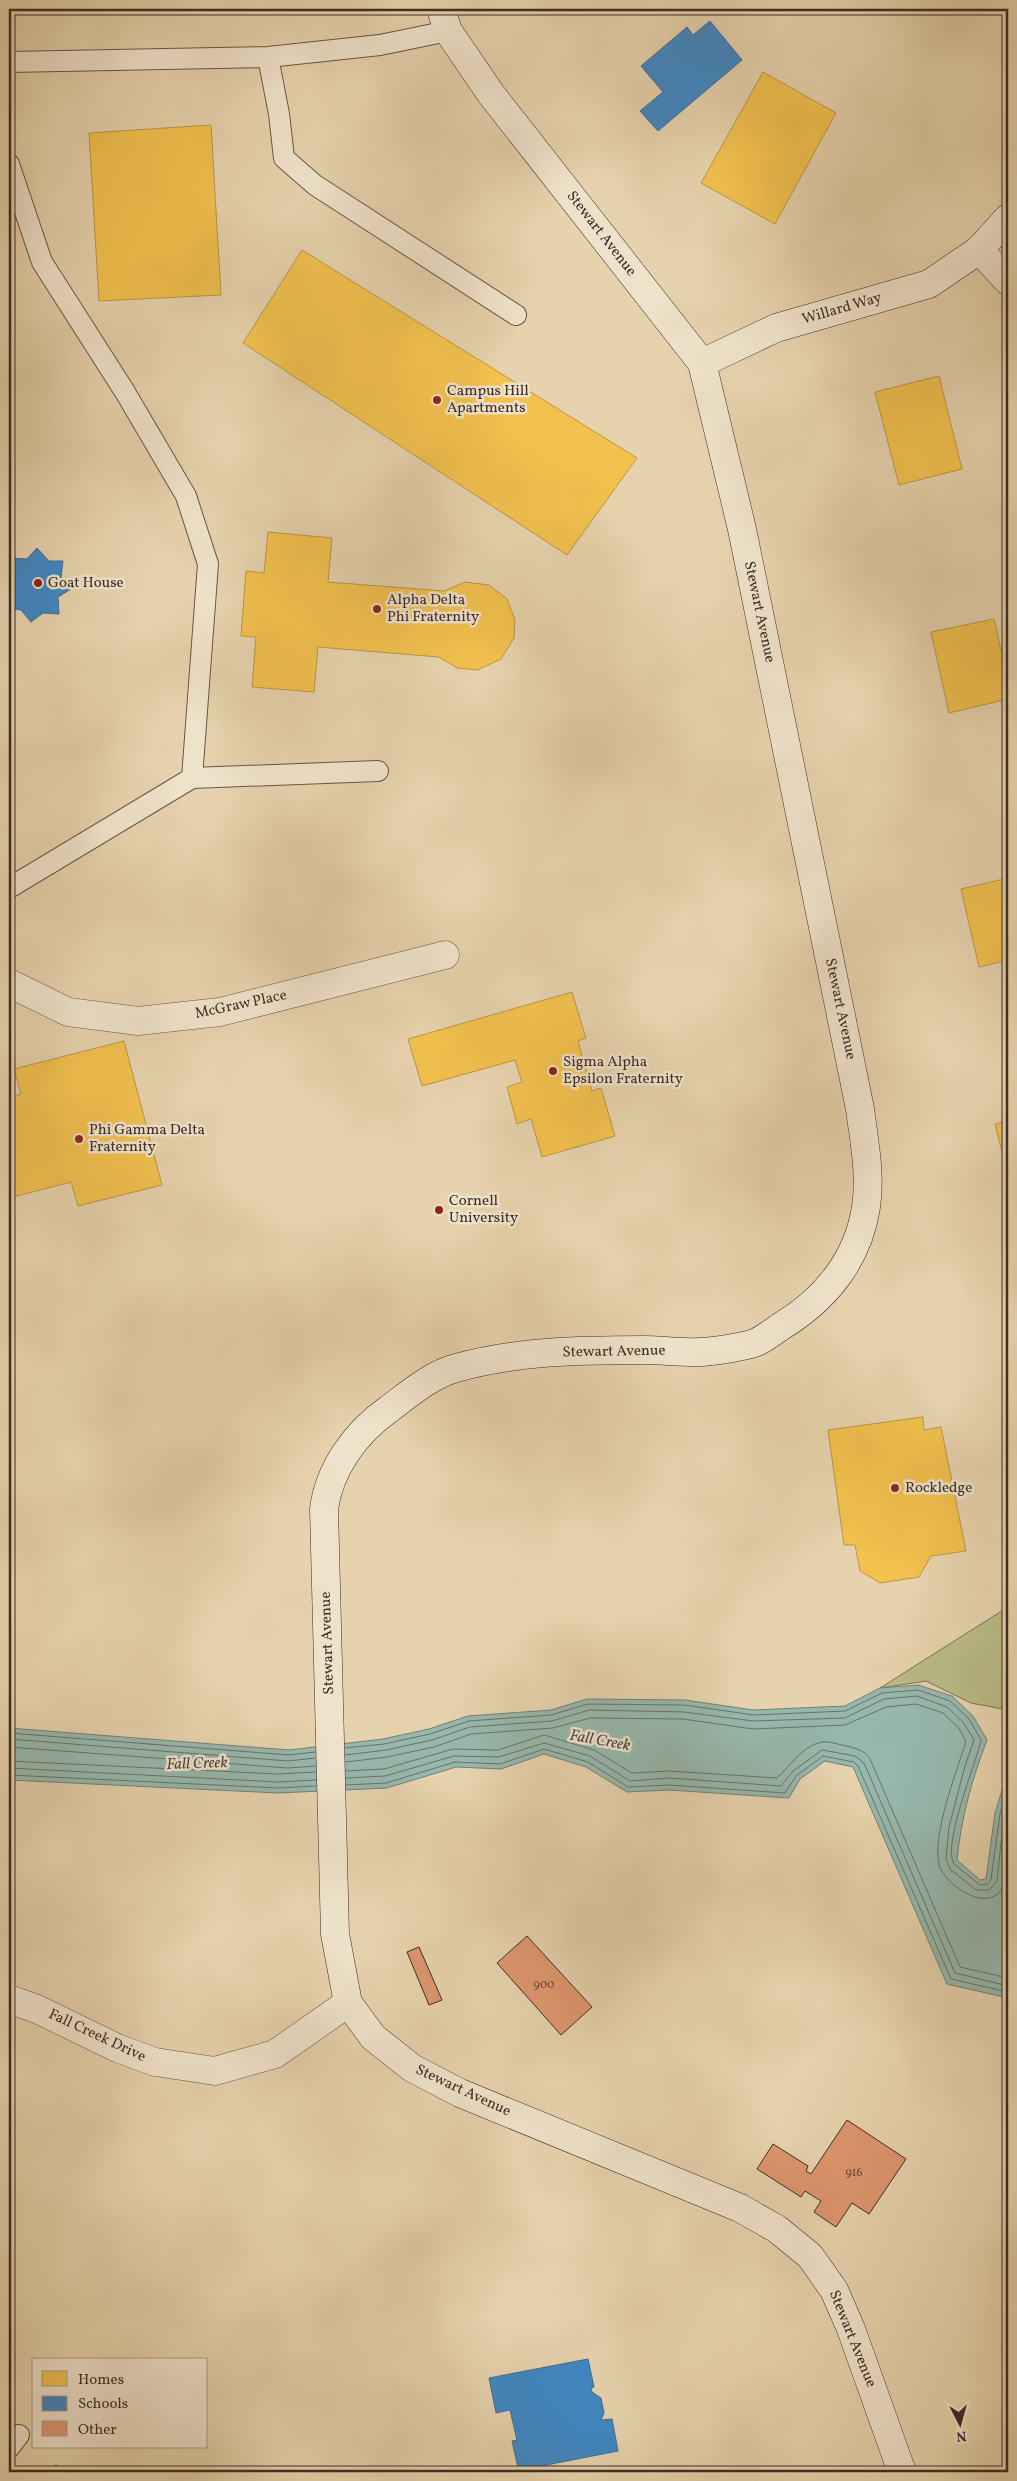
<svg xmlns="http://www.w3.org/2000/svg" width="1017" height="2481" font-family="Vollkorn,serif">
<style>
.green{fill:#b9bb86;stroke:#7a7456}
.water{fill:#96b7ac;stroke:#728077}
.homes{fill:#f2c14e;stroke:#bb9542}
.schools{fill:#3f88c5;stroke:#3e6d96}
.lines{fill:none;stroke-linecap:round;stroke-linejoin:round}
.shore{stroke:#69726a;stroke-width:1}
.building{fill:#de966e;stroke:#3c2d27}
.lane-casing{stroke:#665648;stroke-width:22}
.street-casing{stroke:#665648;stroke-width:29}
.secondary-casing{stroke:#3c2d27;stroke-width:29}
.lane{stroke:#efe2ca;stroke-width:20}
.street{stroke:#efe2ca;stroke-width:28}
.secondary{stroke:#efe2ca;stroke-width:28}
.poi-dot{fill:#8f2418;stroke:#efe2ca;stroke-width:2}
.labels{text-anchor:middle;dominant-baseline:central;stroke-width:5;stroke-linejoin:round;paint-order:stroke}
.number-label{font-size:12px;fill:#644739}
.street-label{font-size:15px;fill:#3c2d27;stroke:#efe2ca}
.poi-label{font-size:15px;fill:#3c2d27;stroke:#efe2ca;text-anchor:start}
.water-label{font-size:16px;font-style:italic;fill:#4e4942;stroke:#efe2ca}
</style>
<rect width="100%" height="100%" fill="#e6d2ad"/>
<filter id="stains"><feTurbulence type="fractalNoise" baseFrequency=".004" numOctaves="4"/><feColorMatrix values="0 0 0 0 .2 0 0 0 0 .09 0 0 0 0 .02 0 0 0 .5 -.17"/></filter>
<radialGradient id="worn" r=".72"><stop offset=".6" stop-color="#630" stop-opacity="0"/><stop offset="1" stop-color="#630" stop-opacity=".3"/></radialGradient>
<path class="green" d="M 1008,1607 L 1008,1710 L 971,1703 L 926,1681 L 880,1688 Z"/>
<path class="water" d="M 918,1685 L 952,1696 L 973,1716 L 987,1740 C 972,1779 961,1818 957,1860 L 980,1880 L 986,1879 L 995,1813 L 1008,1771 L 1008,1998 L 947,1984 L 853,1767 L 825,1761 L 800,1779 L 789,1798 L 669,1790 L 627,1792 L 586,1767 L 544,1754 L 501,1769 L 456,1767 L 387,1788 L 278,1793 L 9,1780 L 9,1728 L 289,1750 L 383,1739 L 429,1729 L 468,1716 L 551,1710 L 587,1699 L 685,1700 L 753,1710 L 845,1706 L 880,1688 Z"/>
<path class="homes" d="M 763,72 L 836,113 L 775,224 L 701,183 Z
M 211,125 L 221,295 L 99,301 L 89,133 Z
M 302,250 L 637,458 L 567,555 L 243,343 Z
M 939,376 L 962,469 L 899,485 L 875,392 Z
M 268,532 L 332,538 L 328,582 L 444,591 L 465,582 L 489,585 L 507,599 L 515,620 L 514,638 L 501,659 L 477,670 L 457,668 L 439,657 L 318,647 L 314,692 L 252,687 L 256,637 L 241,636 L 246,571 L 264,573 Z
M 994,619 L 1008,682 L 1008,699 L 949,713 L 931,632 Z
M 1008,878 L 1008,960 L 979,967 L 961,889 Z
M 572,992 L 586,1038 L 578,1041 L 592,1091 L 601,1088 L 615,1136 L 542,1157 L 531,1119 L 517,1124 L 507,1087 L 522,1082 L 515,1060 L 422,1086 L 408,1039 Z
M 124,1041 L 162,1185 L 78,1206 L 71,1182 L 9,1198 L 9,1097 L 21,1094 L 14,1069 Z
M 1008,1121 L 1008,1176 L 995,1124 Z
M 923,1417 L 924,1430 L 941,1427 L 966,1551 L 931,1556 L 919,1577 L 880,1583 L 860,1571 L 855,1545 L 844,1545 L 828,1430 Z
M 56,2464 L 66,2472 L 49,2472 Z"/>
<path class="schools" d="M 710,21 L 742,60 L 658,131 L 640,111 L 663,92 L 641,66 L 687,27 L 693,35 Z
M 37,548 L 49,561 L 63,561 L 61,577 L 71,589 L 58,597 L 59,614 L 43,613 L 31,622 L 21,610 L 9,608 L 9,575 L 11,558 L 27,559 Z
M 588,2359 L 594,2387 L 591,2388 L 592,2392 L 601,2398 L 604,2413 L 601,2420 L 612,2419 L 618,2451 L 531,2468 L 530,2465 L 518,2468 L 512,2441 L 517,2440 L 510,2410 L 496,2413 L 489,2378 Z
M 453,2469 L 453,2472 L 414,2472 Z"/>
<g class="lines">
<path class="shore" d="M 9,1733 L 289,1755 L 315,1752
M 9,1739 L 288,1761 L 315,1758
M 9,1747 L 288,1768 L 316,1766
M 345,1748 L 384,1744 L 430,1734 L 469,1721 L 551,1715 L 588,1704 L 684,1705 L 754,1715 L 845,1711 L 882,1693 L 918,1690 L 950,1701 L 969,1719 L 981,1740 C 976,1764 942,1844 954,1864 L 980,1885 L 988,1884 L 991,1879 L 1000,1814 L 1008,1785
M 345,1755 L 386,1750 L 432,1740 L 470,1727 L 552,1721 L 589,1710 L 684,1712 L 753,1721 L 845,1718 L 884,1699 L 917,1696 L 947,1707 L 964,1723 L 974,1740 L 965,1766 L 949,1827 L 946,1859 L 950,1869 L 976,1890 L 989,1890 L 997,1881 L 1001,1843 L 1008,1807
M 9,1761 L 278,1774 L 316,1772
M 346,1762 L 387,1757 L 434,1747 L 471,1734 L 553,1728 L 590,1718 L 683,1719 L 753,1729 L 845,1725 L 886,1707 L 916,1704 L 943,1713 L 958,1727 L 966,1741 C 957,1771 932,1834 939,1864 C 943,1883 986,1914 1002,1889 C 1009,1877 1007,1857 1008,1843
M 9,1768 L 278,1782 L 316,1780
M 346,1771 L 384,1769 L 453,1749 L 498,1750 L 544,1735 L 594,1750 L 632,1773 L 669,1771 L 777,1778 C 789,1767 804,1744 823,1742 C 831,1741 839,1745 847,1746 C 857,1749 864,1750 870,1759 L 960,1967 L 1008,1978
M 9,1775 L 278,1788 L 316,1786
M 346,1778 L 385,1776 L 454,1756 L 499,1757 L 544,1743 L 590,1756 L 630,1781 L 669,1778 L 781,1786 L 793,1771 L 822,1750 L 855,1756 L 864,1763 L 955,1973 L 1008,1986
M 346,1785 L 386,1783 L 455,1762 L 500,1764 L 544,1749 L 588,1762 L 628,1787 L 669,1785 L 785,1793 L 796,1776 L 823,1756 L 854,1762 L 858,1766 L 951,1979 L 1008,1992"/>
</g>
<path class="building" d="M 527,1936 L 592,2007 L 561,2035 L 497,1963 Z
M 419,1947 L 442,2000 L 429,2005 L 407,1952 Z
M 847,2120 L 906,2159 L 869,2214 L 852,2203 L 836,2227 L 814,2212 L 821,2201 L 805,2191 L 801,2197 L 757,2169 L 773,2144 L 808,2166 L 806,2171 L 811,2174 Z"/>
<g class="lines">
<g class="lane-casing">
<path id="lane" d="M 448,31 L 380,45 L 268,57 L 279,114 L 284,158 L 315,185 L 516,315
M 9,62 L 268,57
M 9,164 L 42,262 L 125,392 L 186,496 L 208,564 L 192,778 L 9,888
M 192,778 L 378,771
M 9,2448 L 19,2435"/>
</g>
<g class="street-casing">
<path id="street" d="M 979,250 L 1008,281
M 9,983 L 68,1012 L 138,1021 L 220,1012 L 445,955
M 9,1999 L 37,2009 L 117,2048 L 155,2062 L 215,2071 L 275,2054 L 348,2003"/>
</g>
<g class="secondary-casing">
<path id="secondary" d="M 441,9 L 448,31 L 491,94 L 702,363 L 742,529 L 860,1109 C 864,1141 871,1174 866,1207 C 858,1260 825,1300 780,1327 C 773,1332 765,1338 757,1342 C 744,1347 716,1351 702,1352 C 683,1353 663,1350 643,1350 C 581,1350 516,1351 456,1368 C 431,1375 409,1394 389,1409 C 356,1432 329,1469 324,1509 L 335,1934 L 348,2003 L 373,2037 L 412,2068 L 460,2093 L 740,2208 L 777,2229 L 810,2256 L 834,2290 L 851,2329 L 902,2472
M 702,363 L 776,328 L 929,284 L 979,250 L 1008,218"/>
</g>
<use href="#lane" class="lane"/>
<use href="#street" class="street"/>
<use href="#secondary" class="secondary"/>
</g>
<g class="poi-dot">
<circle cx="437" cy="400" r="5"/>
<circle cx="38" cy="583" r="5"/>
<circle cx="377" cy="609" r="5"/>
<circle cx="553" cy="1071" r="5"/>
<circle cx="79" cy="1139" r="5"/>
<circle cx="439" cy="1210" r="5"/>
<circle cx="895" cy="1488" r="5"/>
</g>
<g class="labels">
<g class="number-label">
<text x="544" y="1985">900</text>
<text x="854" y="2173">916</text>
</g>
<g class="street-label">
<text transform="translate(601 234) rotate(52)">Stewart Avenue</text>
<text transform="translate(842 309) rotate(-16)">Willard Way</text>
<text transform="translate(759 612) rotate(78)">Stewart Avenue</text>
<text transform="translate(241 1005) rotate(-12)">McGraw Place</text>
<text transform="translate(840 1009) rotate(78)">Stewart Avenue</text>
<text transform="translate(614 1352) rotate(-1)">Stewart Avenue</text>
<text transform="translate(328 1643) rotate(-92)">Stewart Avenue</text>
<text transform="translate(97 2036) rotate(25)">Fall Creek Drive</text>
<text transform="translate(463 2091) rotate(25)">Stewart Avenue</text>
<text transform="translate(852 2339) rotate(68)">Stewart Avenue</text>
</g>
<g class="poi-label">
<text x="447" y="391">Campus Hill<tspan x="447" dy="17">Apartments</tspan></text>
<text x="48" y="583">Goat House</text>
<text x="387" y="600">Alpha Delta<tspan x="387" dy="17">Phi Fraternity</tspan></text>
<text x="563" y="1062">Sigma Alpha<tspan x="563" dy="17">Epsilon Fraternity</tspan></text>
<text x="89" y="1130">Phi Gamma Delta<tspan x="89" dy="17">Fraternity</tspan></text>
<text x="449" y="1201">Cornell<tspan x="449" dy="17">University</tspan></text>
<text x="905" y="1488">Rockledge</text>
</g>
<g class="water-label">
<text transform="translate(600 1741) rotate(10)">Fall Creek</text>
<text transform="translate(197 1764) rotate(-2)">Fall Creek</text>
</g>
</g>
<rect width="1017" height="2481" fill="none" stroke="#e6d2ad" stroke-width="30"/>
<rect x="10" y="10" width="997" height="2461" fill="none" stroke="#3c2d27" stroke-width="2.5"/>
<rect x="15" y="15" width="987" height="2451" fill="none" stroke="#3c2d27"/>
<rect x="32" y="2358" width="175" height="90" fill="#efe2ca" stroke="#a79a89"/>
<rect x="42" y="2371" width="25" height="15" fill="#f2c14e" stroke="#a79a89"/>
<text x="78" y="2384" font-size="15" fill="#3c2d27">Homes</text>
<rect x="42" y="2396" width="25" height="15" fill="#3f88c5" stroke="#a79a89"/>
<text x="78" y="2408" font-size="15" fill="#3c2d27">Schools</text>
<rect x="42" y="2421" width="25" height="15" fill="#de966e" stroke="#a79a89"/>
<text x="78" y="2434" font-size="15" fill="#3c2d27">Other</text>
<g transform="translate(960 2424) rotate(174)" stroke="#efe2ca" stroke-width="4" paint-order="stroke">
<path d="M0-4L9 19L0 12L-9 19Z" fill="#3c2d27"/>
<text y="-8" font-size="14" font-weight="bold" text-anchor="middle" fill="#3c2d27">N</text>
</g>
<rect width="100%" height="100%" filter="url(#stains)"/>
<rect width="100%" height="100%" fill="url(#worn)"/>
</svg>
